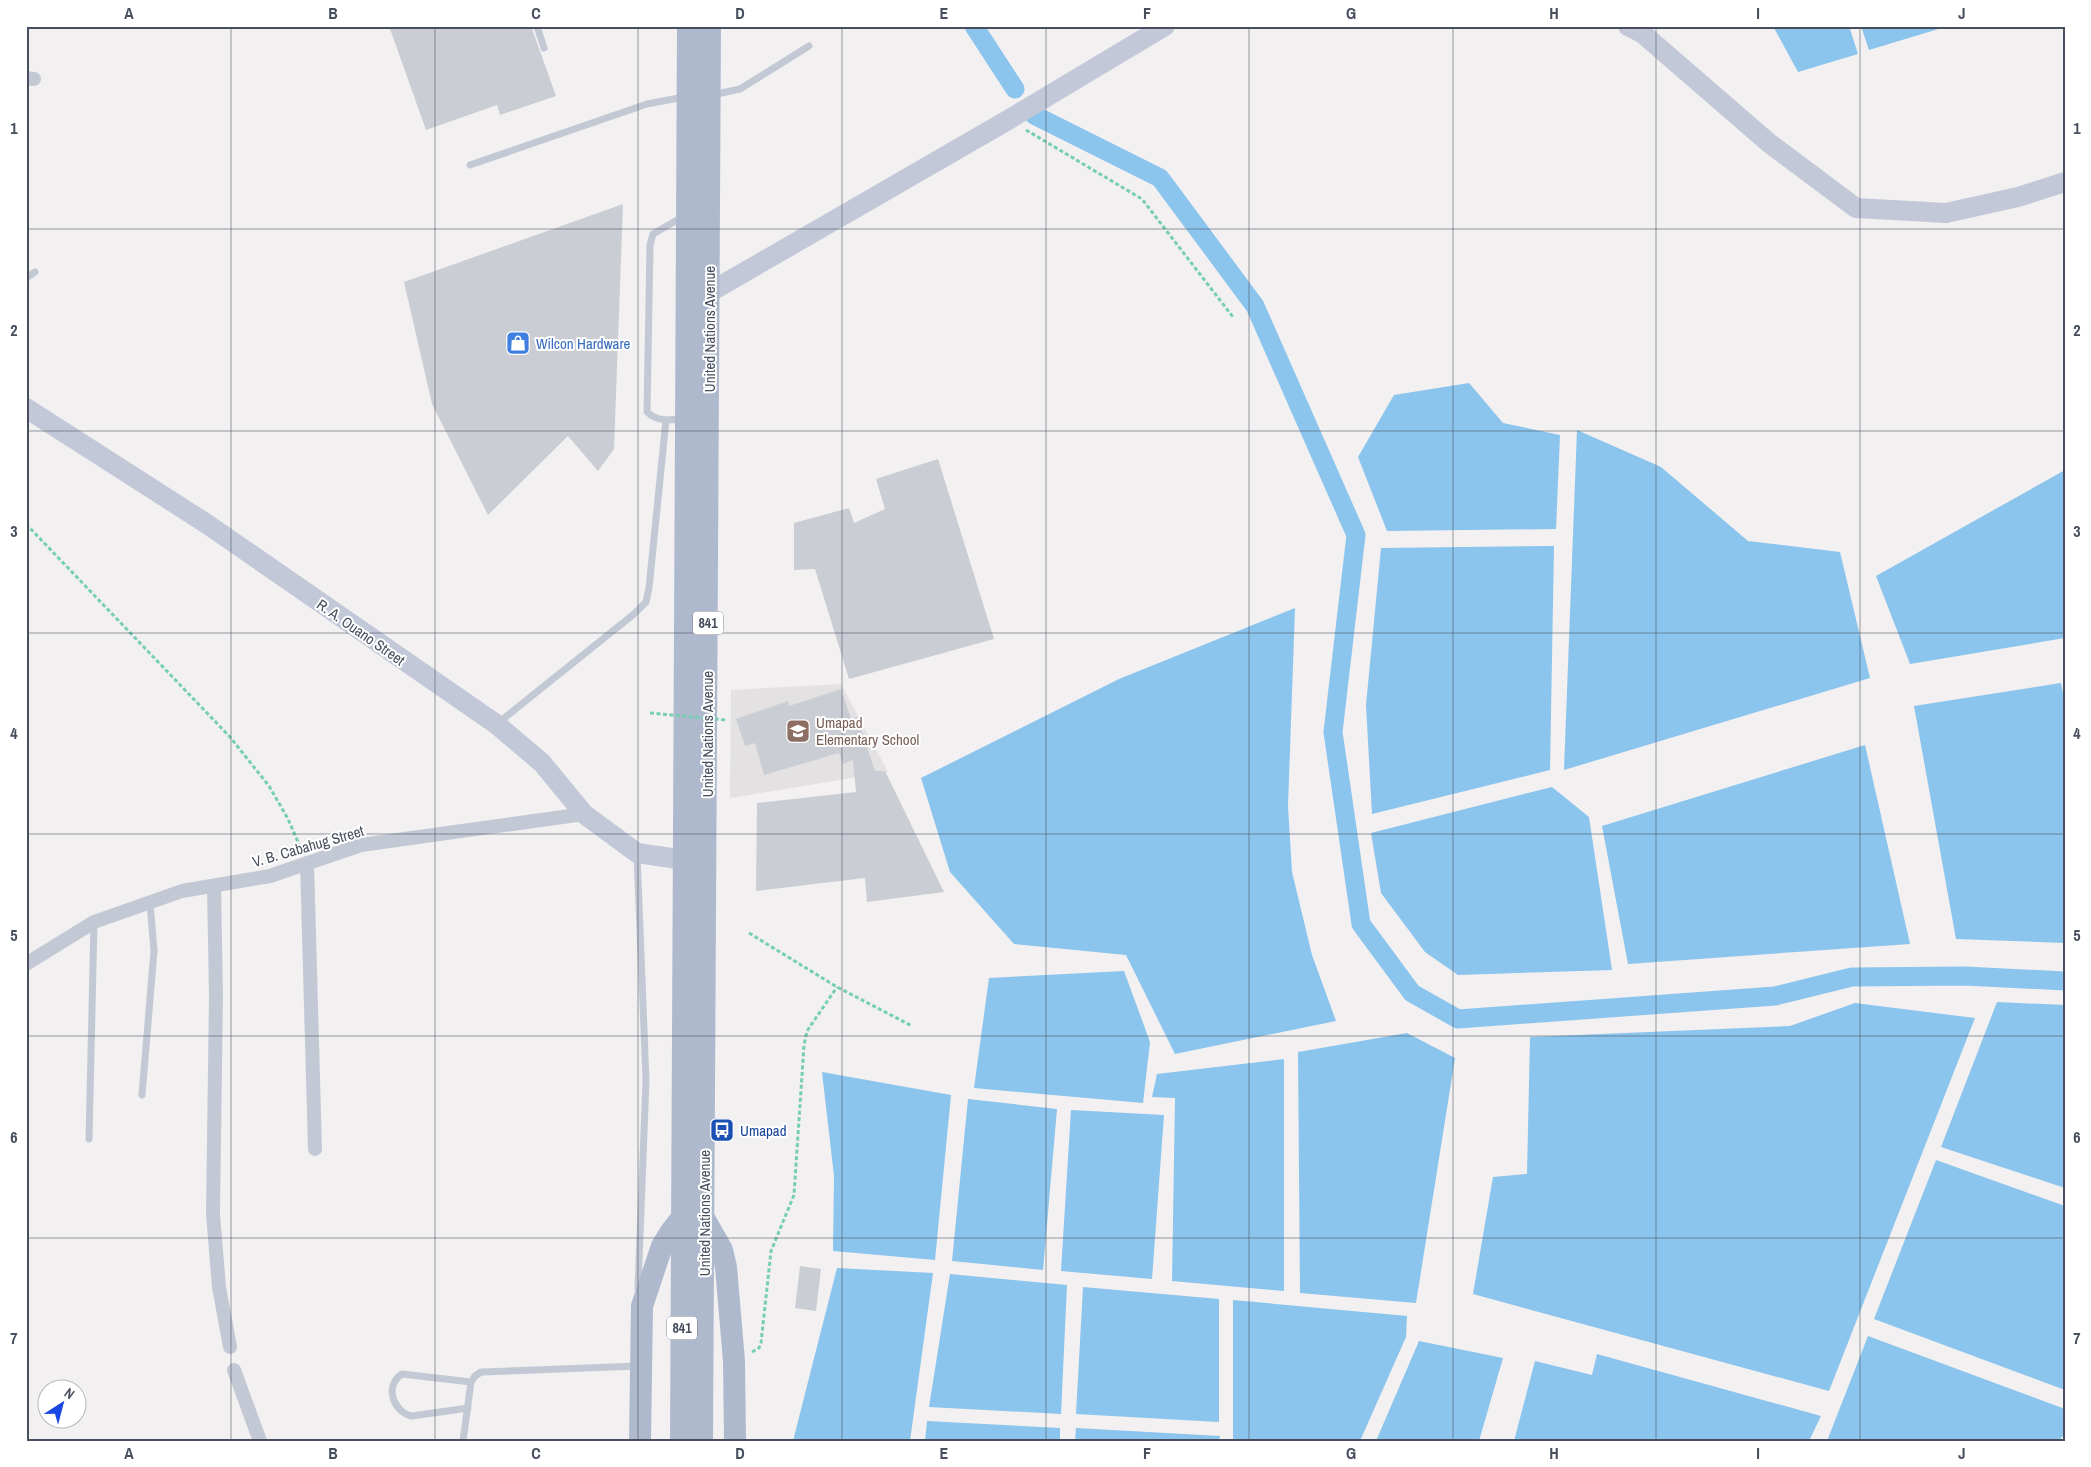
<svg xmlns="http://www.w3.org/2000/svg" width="2091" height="1467" font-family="'Archivo Narrow',sans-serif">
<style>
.education{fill:#e3e1e2}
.water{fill:#8bc4ed}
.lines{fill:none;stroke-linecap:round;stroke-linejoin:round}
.canal{stroke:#8bc4ed;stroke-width:19}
.building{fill:#cbcdd5}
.path{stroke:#76ceb4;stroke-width:3;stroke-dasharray:4 2.5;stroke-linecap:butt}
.lane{stroke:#c3c9d4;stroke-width:7}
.street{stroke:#c3c9d4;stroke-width:14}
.secondary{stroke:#c2c8d8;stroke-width:20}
.primary{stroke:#afb9ce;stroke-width:22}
.path-bridge{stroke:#76ceb4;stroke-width:3;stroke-dasharray:4 2.5;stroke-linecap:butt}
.grid{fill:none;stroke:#474e5d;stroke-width:1;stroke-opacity:0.55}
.labels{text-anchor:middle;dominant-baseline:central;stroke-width:4;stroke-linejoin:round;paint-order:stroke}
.shield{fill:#fff;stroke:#7e838e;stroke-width:1}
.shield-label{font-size:14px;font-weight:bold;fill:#474e5d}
.street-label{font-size:15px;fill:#474e5d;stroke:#fff}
.shop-label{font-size:15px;fill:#366cbe;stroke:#fff;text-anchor:start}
.education-label{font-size:15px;fill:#785e54;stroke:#fff;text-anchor:start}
.transit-label{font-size:15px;fill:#164399;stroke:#fff;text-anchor:start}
.neatline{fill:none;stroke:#474e5d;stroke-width:2}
.grid-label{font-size:16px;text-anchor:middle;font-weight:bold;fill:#474e5d}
</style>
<rect width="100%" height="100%" fill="#f2f0f0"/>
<path class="education" d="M 841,684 L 888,772 L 730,798 L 731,690 Z"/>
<path class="water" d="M 1773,26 L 1849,26 L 1858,54 L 1798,72 Z
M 1861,26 L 1945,26 L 1945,27 L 1869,50 Z
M 1469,383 L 1503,423 L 1560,435 L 1556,529 L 1387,531 L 1358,457 L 1394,395 Z
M 1577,430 L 1661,467 L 1748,541 L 1840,552 L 1870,678 L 1564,770 Z
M 2065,470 L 2065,638 L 1910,664 L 1876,576 Z
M 1554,546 L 1550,770 L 1372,814 L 1366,705 L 1381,548 Z
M 1295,608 L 1288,806 L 1292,872 L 1312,955 L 1336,1021 L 1175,1054 L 1126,955 L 1014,944 L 950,872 L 921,778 L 1119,679 Z
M 2061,683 L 2065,703 L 2065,943 L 1956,939 L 1914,706 Z
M 1865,745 L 1910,944 L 1628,964 L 1602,826 Z
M 1552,787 L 1589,817 L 1612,970 L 1458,975 L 1425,952 L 1381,893 L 1371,833 Z
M 1124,971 L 1150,1042 L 1143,1103 L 974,1088 L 989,978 Z
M 1997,1002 L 2065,1005 L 2065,1188 L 1941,1147 Z
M 1855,1003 L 1975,1018 L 1829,1391 L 1473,1294 L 1493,1177 L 1527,1174 L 1530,1037 L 1790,1026 Z
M 1407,1033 L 1455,1058 L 1416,1303 L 1300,1293 L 1298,1052 Z
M 1284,1059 L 1284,1291 L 1172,1281 L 1175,1098 L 1152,1097 L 1157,1074 Z
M 822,1072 L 951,1095 L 935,1260 L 833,1251 L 834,1176 Z
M 968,1099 L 1057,1109 L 1043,1270 L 952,1261 Z
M 1071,1110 L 1164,1115 L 1152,1279 L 1061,1271 Z
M 1936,1160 L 2065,1206 L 2065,1390 L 1874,1319 Z
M 837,1268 L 933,1273 L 910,1441 L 793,1441 Z
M 950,1274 L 1067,1285 L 1061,1414 L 929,1407 Z
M 1083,1287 L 1219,1299 L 1219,1422 L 1076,1414 Z
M 1233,1300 L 1407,1316 L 1406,1337 L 1360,1441 L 1233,1441 Z
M 1868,1336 L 2065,1409 L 2065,1433 L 2059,1441 L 1827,1441 Z
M 1419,1341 L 1503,1358 L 1479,1441 L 1376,1441 Z
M 1597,1354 L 1821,1416 L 1809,1441 L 1514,1441 L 1535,1361 L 1592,1375 Z
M 927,1421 L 1060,1428 L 1060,1441 L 925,1441 Z
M 1076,1428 L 1220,1436 L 1219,1441 L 1075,1441 Z"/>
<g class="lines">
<path class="canal" d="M 974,26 L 1015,89
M 1034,115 L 1160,178 L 1255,306 L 1356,535 L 1333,732 L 1361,924 L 1412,993 L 1458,1019 L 1775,996 L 1852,977 L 1965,976 L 2065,981"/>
</g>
<path class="building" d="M 389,26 L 531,26 L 556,96 L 500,115 L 497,105 L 426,130 Z
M 623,204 L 614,449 L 598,471 L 568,436 L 488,515 L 432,404 L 404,282 Z
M 938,459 L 994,639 L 849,679 L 815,569 L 794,570 L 794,523 L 849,508 L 854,523 L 885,509 L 876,479 Z
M 841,689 L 851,719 L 857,717 L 875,771 L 885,771 L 944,892 L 867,902 L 865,878 L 756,891 L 757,803 L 856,792 L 853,760 L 843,764 L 839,753 L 764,775 L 755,743 L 745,746 L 736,719 L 788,701 L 789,706 Z
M 800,1266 L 821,1269 L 816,1311 L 795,1308 Z"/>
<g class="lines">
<path class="path" d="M 1026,130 L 1142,199 L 1233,317
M 26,524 L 230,737 L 269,786 L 288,819 L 301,849
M 749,933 L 837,987 L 912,1026
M 752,1352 L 759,1348 L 761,1343 L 771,1251 L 794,1195 L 804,1045 L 807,1031 L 837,987"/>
<path class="lane" d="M 537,26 L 544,48
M 712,95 L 740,89 L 809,46
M 470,165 L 647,104 L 684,97
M 26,278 L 35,272
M 683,419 C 669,420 658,422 647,412 L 650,245 L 653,234 L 684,216
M 498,723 L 634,614 L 646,602 L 649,588 L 666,420
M 637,854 L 646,1080 L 638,1288
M 142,1095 L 154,951 L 150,903
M 89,1139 L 94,923
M 468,1408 L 412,1416 C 393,1412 384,1386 402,1374 L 471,1382
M 463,1441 L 471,1382 L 475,1376 L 481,1372 L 638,1366"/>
<path class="street" d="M 26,78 L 34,79
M 307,863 L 315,1149
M 214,886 L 216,996 L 213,1214 L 219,1287 L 230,1347
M 26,964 L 94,922 L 182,891 L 270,876 L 361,845 L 584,814
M 234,1370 L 260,1441"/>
<path class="secondary" d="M 1628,26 L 1642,33 L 1769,143 L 1856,208 L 1946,213 L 2018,197 L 2065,182
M 710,292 L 1008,120 L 1165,26
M 26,408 L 207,524 L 496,724 L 542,763 L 584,814 L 637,853 L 685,860"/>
<path class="primary" d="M 705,1220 L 722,1250 L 726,1267 L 734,1361 L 735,1441
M 640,1441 L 642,1306 L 662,1246 L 670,1233 L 683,1216
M 681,1441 L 688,26
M 702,1441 L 710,26"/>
<path class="path-bridge" d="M 650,713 L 726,720"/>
</g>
<path class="grid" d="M 231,26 L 231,1441M 435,26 L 435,1441M 638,26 L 638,1441M 842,26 L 842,1441M 1046,26 L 1046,1441M 1249,26 L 1249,1441M 1453,26 L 1453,1441M 1656,26 L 1656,1441M 1860,26 L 1860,1441M 26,229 L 2065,229M 26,431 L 2065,431M 26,633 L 2065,633M 26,834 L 2065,834M 26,1036 L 2065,1036M 26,1238 L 2065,1238"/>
<defs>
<g id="shop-square" transform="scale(1.25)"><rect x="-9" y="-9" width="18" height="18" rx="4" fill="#3f7fe0" stroke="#fff"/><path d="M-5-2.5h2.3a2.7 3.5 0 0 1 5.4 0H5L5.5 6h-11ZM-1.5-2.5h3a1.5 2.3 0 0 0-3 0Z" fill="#fff"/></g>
<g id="school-square" transform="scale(1.25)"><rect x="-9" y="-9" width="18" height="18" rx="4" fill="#8d6e63" stroke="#fff"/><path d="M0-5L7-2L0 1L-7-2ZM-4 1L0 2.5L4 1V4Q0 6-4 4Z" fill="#fff"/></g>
<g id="bus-square" transform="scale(1.25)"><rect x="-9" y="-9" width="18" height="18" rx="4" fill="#1a4fb4" stroke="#fff"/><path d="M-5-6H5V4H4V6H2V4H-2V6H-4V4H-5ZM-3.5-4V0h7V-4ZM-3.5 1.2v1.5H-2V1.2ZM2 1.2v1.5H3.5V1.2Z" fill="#fff"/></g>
</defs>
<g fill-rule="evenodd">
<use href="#shop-square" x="518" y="343"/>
<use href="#school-square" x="798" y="731"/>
<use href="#bus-square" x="722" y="1130"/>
</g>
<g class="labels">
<g class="shield">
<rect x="693" y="611.5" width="30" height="23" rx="4"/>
<rect x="667" y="1316.5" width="30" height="23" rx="4"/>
</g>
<g class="shield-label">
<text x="708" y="623">841</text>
<text x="682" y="1328">841</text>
</g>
<g class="street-label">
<text transform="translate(709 329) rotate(-90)">United Nations Avenue</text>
<text transform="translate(361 632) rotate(35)">R. A. Ouano Street</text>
<text transform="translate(707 734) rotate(-90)">United Nations Avenue</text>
<text transform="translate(308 846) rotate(-16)">V. B. Cabahug Street</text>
<text transform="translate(704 1213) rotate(-90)">United Nations Avenue</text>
</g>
<g class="shop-label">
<text x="536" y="343">Wilcon Hardware</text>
</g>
<g class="education-label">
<text x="816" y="722">Umapad<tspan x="816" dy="17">Elementary School</tspan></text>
</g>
<g class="transit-label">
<text x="740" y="1130">Umapad</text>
</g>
</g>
<rect width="2091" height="1467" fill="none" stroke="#ffffff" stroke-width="55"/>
<g transform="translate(62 1404) rotate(36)"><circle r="24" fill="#ffffff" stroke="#b5b8be"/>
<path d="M0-4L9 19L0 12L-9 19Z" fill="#1847e4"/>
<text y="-8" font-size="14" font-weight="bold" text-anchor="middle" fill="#474e5d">N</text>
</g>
<rect x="28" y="28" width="2036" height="1412" class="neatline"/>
<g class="grid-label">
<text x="129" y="19">A</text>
<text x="333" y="19">B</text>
<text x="536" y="19">C</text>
<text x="740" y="19">D</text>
<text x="944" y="19">E</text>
<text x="1147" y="19">F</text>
<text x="1351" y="19">G</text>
<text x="1554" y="19">H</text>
<text x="1758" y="19">I</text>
<text x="1962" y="19">J</text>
<text x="14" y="134">1</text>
<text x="2077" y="134">1</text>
<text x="14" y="336">2</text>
<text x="2077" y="336">2</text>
<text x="14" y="537">3</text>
<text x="2077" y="537">3</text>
<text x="14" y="739">4</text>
<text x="2077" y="739">4</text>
<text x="14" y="941">5</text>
<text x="2077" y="941">5</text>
<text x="14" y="1143">6</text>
<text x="2077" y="1143">6</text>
<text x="14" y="1344">7</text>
<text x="2077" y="1344">7</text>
<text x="129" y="1459">A</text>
<text x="333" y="1459">B</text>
<text x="536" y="1459">C</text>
<text x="740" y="1459">D</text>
<text x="944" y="1459">E</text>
<text x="1147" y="1459">F</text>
<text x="1351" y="1459">G</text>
<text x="1554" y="1459">H</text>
<text x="1758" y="1459">I</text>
<text x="1962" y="1459">J</text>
</g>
</svg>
